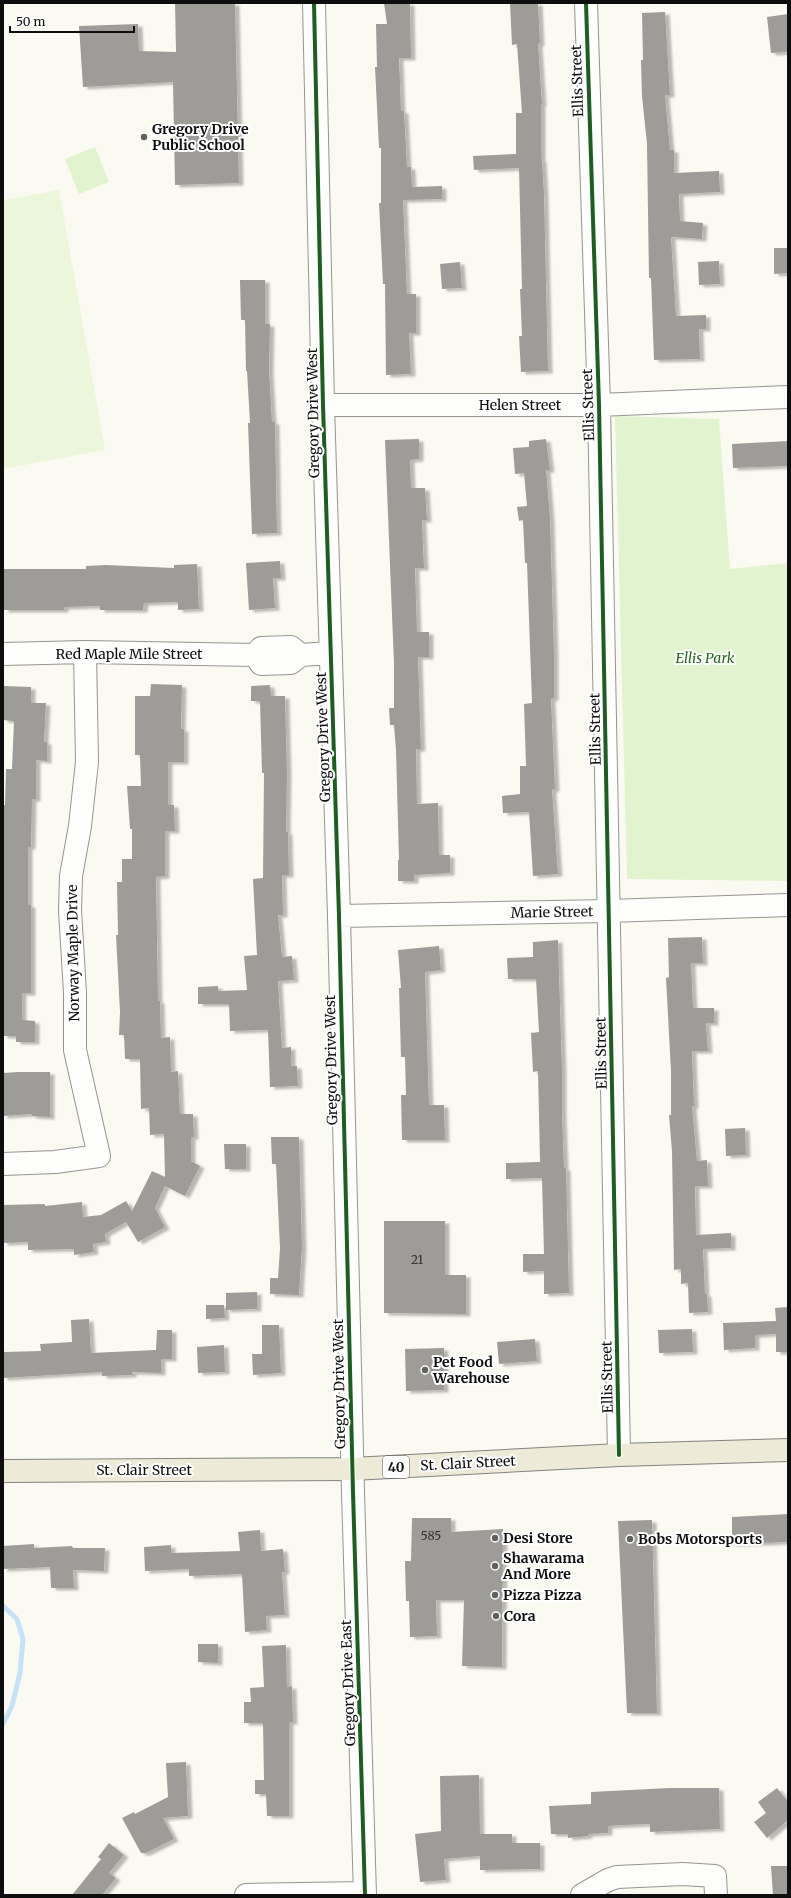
<svg xmlns="http://www.w3.org/2000/svg" width="791" height="1898" font-family="Merriweather,serif">
<style>
.green{fill:#e2f3d0}
.pitch{fill:#ecf6da}
.lines{fill:none;stroke-linecap:round;stroke-linejoin:round}
.stream{stroke:#c6e2f8;stroke-width:5}
.building{fill:#9e9c98;filter:url(#shadow)}
.minor-casing{stroke:#959491;stroke-width:24}
.major-casing{stroke:#82827e;stroke-width:24}
.minor{stroke:#fefefd;stroke-width:22}
.major{stroke:#edead8;stroke-width:22}
.cycleway-casing{stroke:#fff;stroke-width:6}
.cycleway{stroke:#1b5e20;stroke-width:4}
.poi-dot{fill:#61615e;stroke:#fff;stroke-width:1.5}
.labels{text-anchor:middle;dominant-baseline:central;stroke-width:4;stroke-linejoin:round;paint-order:stroke}
.number-label{font-size:12px;fill:#323230}
.shield{fill:#fff;stroke:#565656;stroke-width:1}
.shield-label{font-size:13px;font-weight:bold;fill:#0e0e0e}
.street-label{font-size:14px;fill:#0e0e0e;stroke:#fff}
.poi-label{font-size:14px;font-weight:bold;fill:#0e0e0e;stroke:#fff;text-anchor:start}
.park-label{font-size:14px;font-style:italic;fill:#226b19;stroke:#fff}
</style>
<defs>
<filter id="shadow"><feDropShadow dx="4.5" dy="2.5" stdDeviation="1" flood-color="#0004"/></filter>
</defs>
<rect width="100%" height="100%" fill="#fbfaf2"/>
<path class="green" d="M 95,147 L 109,182 L 79,194 L 65,159 Z
M 615,416 L 719,419 L 730,569 L 788,563 L 788,881 L 627,879 Z"/>
<path class="pitch" d="M 59,190 L 105,450 L 3,469 L 3,200 Z"/>
<g class="lines">
<path class="stream" d="M 3,1606 L 17,1619 L 23,1639 L 20,1673 L 12,1706 L 3,1724"/>
</g>
<path class="building" d="M 175,3 L 235,3 L 239,183 L 175,185 L 173,82 L 83,87 L 79,26 L 138,24 L 139,51 L 176,52 Z
M 384,3 L 410,3 L 411,58 L 399,58 L 401,111 L 404,111 L 407,167 L 411,167 L 412,187 L 442,186 L 442,199 L 403,200 L 407,294 L 416,294 L 416,333 L 409,333 L 411,374 L 386,375 L 385,284 L 383,284 L 379,203 L 381,203 L 381,148 L 379,148 L 375,67 L 377,67 L 376,24 L 387,24 Z
M 510,3 L 538,3 L 540,43 L 538,44 L 542,104 L 541,104 L 541,159 L 542,159 L 544,194 L 548,371 L 521,372 L 519,336 L 522,336 L 520,289 L 522,289 L 519,168 L 474,170 L 473,156 L 516,154 L 516,113 L 522,113 L 517,44 L 512,45 Z
M 665,12 L 670,95 L 665,95 L 670,150 L 674,150 L 674,173 L 719,171 L 720,192 L 679,194 L 680,221 L 703,223 L 702,239 L 671,237 L 676,316 L 706,315 L 706,329 L 699,329 L 700,359 L 654,360 L 651,278 L 649,278 L 647,144 L 642,96 L 641,60 L 643,60 L 642,13 Z
M 788,14 L 788,52 L 771,53 L 767,17 Z
M 774,248 L 788,248 L 788,273 L 774,274 Z
M 719,261 L 720,284 L 699,285 L 698,262 Z
M 460,262 L 462,288 L 442,289 L 440,264 Z
M 240,280 L 265,280 L 265,324 L 270,324 L 269,371 L 272,422 L 275,422 L 277,533 L 252,534 L 248,423 L 250,423 L 247,371 L 246,371 L 245,320 L 241,320 Z
M 419,439 L 419,459 L 410,460 L 411,488 L 425,488 L 427,520 L 422,520 L 424,568 L 415,568 L 417,632 L 429,632 L 429,657 L 418,657 L 421,749 L 416,749 L 417,804 L 438,803 L 439,855 L 450,855 L 450,873 L 414,875 L 414,881 L 398,881 L 398,860 L 399,860 L 396,750 L 394,725 L 390,725 L 389,708 L 394,708 L 394,664 L 385,440 Z
M 546,439 L 550,470 L 546,470 L 550,518 L 554,654 L 554,698 L 551,699 L 555,789 L 552,790 L 558,874 L 533,876 L 529,812 L 503,813 L 502,796 L 520,794 L 520,766 L 526,766 L 524,704 L 532,703 L 527,563 L 525,563 L 523,520 L 519,521 L 517,507 L 527,506 L 524,473 L 515,474 L 513,448 L 529,447 L 529,441 Z
M 788,441 L 788,466 L 733,468 L 732,444 Z
M 280,561 L 281,578 L 273,578 L 275,608 L 249,610 L 246,563 Z
M 197,564 L 199,609 L 178,610 L 178,602 L 144,603 L 143,610 L 100,610 L 100,606 L 64,607 L 64,610 L 4,610 L 3,569 L 86,569 L 86,566 L 106,565 L 174,568 L 174,565 Z
M 151,684 L 182,685 L 181,729 L 184,729 L 184,762 L 168,762 L 168,805 L 174,805 L 175,831 L 165,831 L 165,876 L 156,877 L 158,1001 L 160,1001 L 161,1038 L 170,1037 L 171,1072 L 178,1071 L 180,1114 L 193,1114 L 194,1137 L 191,1137 L 191,1161 L 200,1166 L 185,1196 L 165,1186 L 155,1208 L 165,1227 L 138,1242 L 126,1222 L 105,1234 L 106,1242 L 93,1244 L 94,1252 L 74,1255 L 74,1249 L 28,1250 L 28,1242 L 3,1243 L 3,1205 L 45,1204 L 45,1206 L 82,1202 L 83,1217 L 101,1215 L 126,1201 L 132,1211 L 152,1171 L 165,1177 L 164,1134 L 150,1135 L 149,1108 L 141,1109 L 140,1059 L 125,1059 L 124,1035 L 119,1035 L 120,1012 L 116,935 L 118,935 L 117,882 L 122,882 L 122,859 L 132,859 L 132,829 L 130,829 L 127,786 L 141,786 L 140,755 L 135,755 L 135,696 L 150,696 Z
M 270,685 L 271,696 L 285,696 L 287,775 L 286,832 L 288,832 L 289,875 L 282,875 L 283,915 L 278,915 L 282,957 L 292,956 L 294,980 L 278,981 L 282,1048 L 291,1047 L 291,1066 L 297,1066 L 298,1086 L 270,1087 L 268,1030 L 230,1031 L 229,1004 L 198,1004 L 198,987 L 218,986 L 218,991 L 247,990 L 244,956 L 257,955 L 253,879 L 263,878 L 264,773 L 262,773 L 260,701 L 251,701 L 251,686 Z
M 3,686 L 31,687 L 31,703 L 46,703 L 44,742 L 47,742 L 47,761 L 36,760 L 36,799 L 32,799 L 31,847 L 28,847 L 28,905 L 31,905 L 31,993 L 22,993 L 22,1020 L 35,1021 L 35,1042 L 16,1042 L 16,1036 L 3,1036 L 3,805 L 5,805 L 6,769 L 12,769 L 14,721 L 3,720 Z
M 702,937 L 703,963 L 691,963 L 693,1008 L 714,1008 L 714,1023 L 706,1023 L 708,1051 L 692,1051 L 694,1106 L 692,1106 L 697,1161 L 707,1160 L 708,1186 L 695,1186 L 696,1235 L 731,1233 L 731,1248 L 703,1249 L 705,1294 L 707,1294 L 708,1312 L 689,1313 L 688,1283 L 681,1284 L 681,1269 L 674,1270 L 672,1151 L 669,1115 L 671,1115 L 671,1071 L 666,978 L 669,977 L 668,938 Z
M 558,940 L 562,1071 L 562,1114 L 564,1168 L 566,1168 L 569,1293 L 544,1294 L 544,1271 L 523,1272 L 523,1254 L 544,1254 L 542,1178 L 506,1179 L 506,1163 L 540,1162 L 538,1071 L 533,1072 L 531,1033 L 539,1032 L 536,979 L 508,979 L 507,958 L 533,957 L 533,942 Z
M 439,946 L 441,970 L 425,972 L 429,1105 L 444,1105 L 445,1140 L 402,1140 L 401,1095 L 406,1095 L 405,1057 L 401,1057 L 399,988 L 401,988 L 398,950 Z
M 18,1072 L 50,1072 L 50,1117 L 31,1116 L 32,1114 L 3,1116 L 3,1073 Z
M 745,1128 L 746,1155 L 726,1156 L 725,1129 Z
M 271,1137 L 299,1137 L 302,1247 L 299,1295 L 270,1294 L 270,1278 L 278,1278 L 280,1248 L 276,1164 L 272,1164 Z
M 224,1144 L 246,1144 L 246,1169 L 225,1169 Z
M 384,1221 L 445,1221 L 445,1275 L 466,1275 L 466,1314 L 384,1313 Z
M 257,1292 L 257,1309 L 226,1310 L 226,1293 Z
M 206,1305 L 224,1305 L 225,1318 L 206,1319 Z
M 788,1307 L 788,1352 L 776,1352 L 776,1334 L 755,1335 L 755,1348 L 724,1350 L 723,1323 L 776,1321 L 775,1308 Z
M 89,1319 L 91,1353 L 156,1350 L 157,1330 L 172,1330 L 172,1359 L 161,1359 L 161,1373 L 132,1372 L 132,1375 L 102,1376 L 102,1372 L 3,1378 L 3,1352 L 41,1351 L 40,1344 L 72,1342 L 71,1320 Z
M 262,1325 L 279,1325 L 281,1373 L 253,1375 L 252,1354 L 262,1354 Z
M 692,1329 L 693,1352 L 659,1353 L 658,1330 Z
M 535,1339 L 537,1361 L 499,1364 L 497,1342 Z
M 224,1345 L 225,1372 L 198,1373 L 197,1347 Z
M 444,1348 L 444,1390 L 406,1391 L 405,1349 Z
M 788,1514 L 788,1542 L 732,1544 L 732,1517 Z
M 412,1518 L 451,1518 L 451,1532 L 503,1529 L 502,1667 L 462,1666 L 464,1600 L 436,1600 L 437,1636 L 410,1637 L 409,1601 L 406,1601 L 405,1561 L 411,1561 Z
M 652,1520 L 657,1713 L 627,1713 L 618,1521 Z
M 260,1530 L 261,1551 L 283,1549 L 285,1572 L 282,1572 L 285,1615 L 266,1616 L 267,1630 L 245,1632 L 242,1574 L 189,1576 L 189,1569 L 145,1571 L 144,1547 L 171,1545 L 171,1553 L 240,1551 L 238,1532 Z
M 34,1544 L 34,1548 L 72,1546 L 73,1548 L 105,1548 L 104,1571 L 73,1570 L 74,1588 L 51,1588 L 50,1567 L 3,1569 L 3,1546 Z
M 198,1644 L 218,1644 L 218,1663 L 198,1662 Z
M 286,1645 L 287,1687 L 292,1686 L 293,1722 L 289,1722 L 289,1816 L 267,1816 L 266,1794 L 255,1794 L 255,1780 L 264,1780 L 263,1723 L 244,1723 L 244,1702 L 251,1702 L 250,1688 L 264,1687 L 262,1646 Z
M 186,1762 L 188,1816 L 163,1818 L 174,1839 L 146,1853 L 141,1853 L 122,1818 L 134,1812 L 135,1814 L 168,1797 L 166,1763 Z
M 479,1775 L 480,1834 L 512,1834 L 512,1843 L 540,1843 L 540,1869 L 480,1870 L 480,1856 L 444,1859 L 446,1880 L 420,1882 L 415,1834 L 441,1831 L 440,1776 Z
M 669,1788 L 719,1788 L 720,1829 L 650,1832 L 650,1824 L 622,1825 L 608,1826 L 608,1833 L 588,1834 L 588,1836 L 568,1838 L 568,1834 L 551,1834 L 549,1806 L 591,1804 L 591,1792 Z
M 777,1788 L 788,1802 L 788,1820 L 767,1838 L 754,1822 L 766,1813 L 758,1802 Z
M 109,1843 L 124,1855 L 109,1873 L 116,1878 L 102,1895 L 72,1895 L 101,1859 L 98,1857 Z
M 771,1866 L 788,1866 L 788,1895 L 773,1895 Z"/>
<g class="lines">
<g class="minor-casing">
<path id="minor" d="M 314,3 L 323,405 L 339,916 L 353,1492 L 365,1895
M 586,3 L 599,405 L 619,1455
M 323,405 L 599,405 L 788,397
M 3,654 L 85,652 L 255,655
M 255,655 L 261,664 L 291,663 L 301,655 L 331,653
M 255,655 L 261,648 L 291,647 L 301,655
M 339,916 L 609,911 L 788,905
M 3,1164 L 55,1162 L 99,1156 L 75,1050 L 75,993 L 70,910 L 71,876 L 80,826 L 87,762 L 85,652
M 246,1895 L 365,1893
M 582,1895 L 608,1880 L 617,1877 L 683,1874 L 715,1876 L 716,1895"/>
</g>
<g class="major-casing">
<path id="major" d="M 3,1471 L 352,1469 L 619,1455 L 788,1450"/>
</g>
<use href="#minor" class="minor"/>
<use href="#major" class="major"/>
<g class="cycleway-casing">
<path id="cycleway" d="M 314,3 L 323,405 L 339,916 L 353,1492 L 365,1895
M 586,3 L 599,405 L 619,1455"/>
</g>
<use href="#cycleway" class="cycleway"/>
</g>
<g class="poi-dot">
<circle cx="144" cy="137" r="4"/>
<circle cx="425" cy="1370" r="4"/>
<circle cx="495" cy="1538" r="4"/>
<circle cx="630" cy="1539" r="4"/>
<circle cx="495" cy="1566" r="4"/>
<circle cx="495" cy="1595" r="4"/>
<circle cx="496" cy="1616" r="4"/>
</g>
<g class="labels">
<g class="number-label">
<text x="417" y="1259">21</text>
<text x="431" y="1535">585</text>
</g>
<rect class="shield" x="383" y="1456" width="26" height="22" rx="3"/>
<g class="shield-label">
<text x="396" y="1467">40</text>
</g>
<g class="street-label">
<text transform="translate(577 81) rotate(-92)">Ellis Street</text>
<text x="520" y="405">Helen Street</text>
<text transform="translate(588 405) rotate(-92)">Ellis Street</text>
<text transform="translate(313 413) rotate(-91)">Gregory Drive West</text>
<text x="129" y="654">Red Maple Mile Street</text>
<text transform="translate(595 729) rotate(-91)">Ellis Street</text>
<text transform="translate(323 737) rotate(-92)">Gregory Drive West</text>
<text transform="translate(552 912) rotate(-1)">Marie Street</text>
<text transform="translate(73 953) rotate(-91)">Norway Maple Drive</text>
<text transform="translate(601 1053) rotate(-91)">Ellis Street</text>
<text transform="translate(331 1060) rotate(-91)">Gregory Drive West</text>
<text transform="translate(607 1377) rotate(-91)">Ellis Street</text>
<text transform="translate(339 1384) rotate(-91)">Gregory Drive West</text>
<text transform="translate(468 1463) rotate(-3)">St. Clair Street</text>
<text x="144" y="1470">St. Clair Street</text>
<text transform="translate(348 1683) rotate(-92)">Gregory Drive East</text>
</g>
<g class="poi-label">
<text x="152" y="129">Gregory Drive<tspan x="152" dy="16">Public School</tspan></text>
<text x="433" y="1362">Pet Food<tspan x="433" dy="16">Warehouse</tspan></text>
<text x="503" y="1538">Desi Store</text>
<text x="638" y="1539">Bobs Motorsports</text>
<text x="503" y="1558">Shawarama<tspan x="503" dy="16">And More</tspan></text>
<text x="503" y="1595">Pizza Pizza</text>
<text x="504" y="1616">Cora</text>
</g>
<g class="park-label">
<text x="705" y="658">Ellis Park</text>
</g>
</g>
<rect width="791" height="1898" fill="none" stroke="#0e0e0e" stroke-width="8"/>
<path d="M10 26v6h124v-6" fill="none" stroke="#0e0e0e" stroke-width="2"/>
<text x="16" y="26" font-size="12" fill="#0e0e0e" stroke="#ffffff" stroke-width="3" paint-order="stroke">50 m</text>
</svg>
